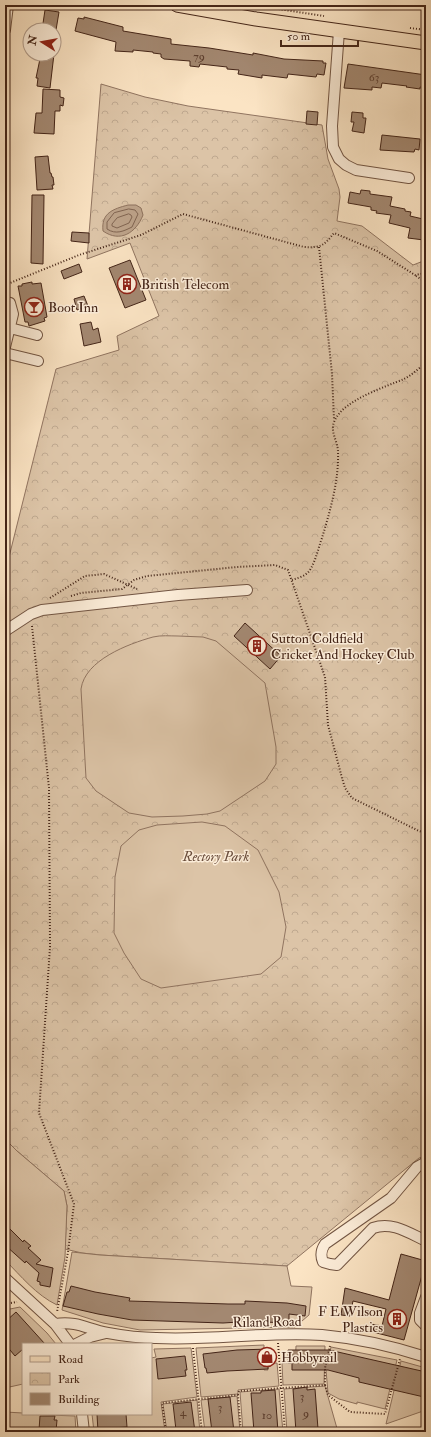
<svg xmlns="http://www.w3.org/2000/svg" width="431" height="1437" font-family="'IM FELL Double Pica',serif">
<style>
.park{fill:url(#park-crowns);stroke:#907460}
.garden{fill:#dcc4a7;stroke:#907460}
.water{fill:#bda38a;stroke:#8d715c}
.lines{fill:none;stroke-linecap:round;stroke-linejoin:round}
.shore{stroke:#806451;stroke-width:1}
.building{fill:#a38871;stroke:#442518}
.minor-casing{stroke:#725543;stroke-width:12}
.major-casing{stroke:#442518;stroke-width:15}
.path{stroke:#442518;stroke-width:2;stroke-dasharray:1 2;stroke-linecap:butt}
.minor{stroke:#fcedd9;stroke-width:10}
.major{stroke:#fbe4c4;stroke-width:13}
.labels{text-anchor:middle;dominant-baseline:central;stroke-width:3;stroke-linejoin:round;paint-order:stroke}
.number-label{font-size:12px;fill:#5c3e2e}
.poi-label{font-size:14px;fill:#442518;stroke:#fcedd9;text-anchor:start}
.park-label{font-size:14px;font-style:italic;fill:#6a4d3c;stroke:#fcedd9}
.street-label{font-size:14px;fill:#442518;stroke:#fcedd9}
</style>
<defs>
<pattern id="park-crowns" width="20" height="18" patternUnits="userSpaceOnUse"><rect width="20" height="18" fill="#dcc4a7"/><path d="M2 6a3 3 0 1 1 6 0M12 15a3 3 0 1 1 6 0" fill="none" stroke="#bea88f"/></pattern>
</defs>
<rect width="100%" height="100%" fill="#fbe4c4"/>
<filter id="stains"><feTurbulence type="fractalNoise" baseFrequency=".005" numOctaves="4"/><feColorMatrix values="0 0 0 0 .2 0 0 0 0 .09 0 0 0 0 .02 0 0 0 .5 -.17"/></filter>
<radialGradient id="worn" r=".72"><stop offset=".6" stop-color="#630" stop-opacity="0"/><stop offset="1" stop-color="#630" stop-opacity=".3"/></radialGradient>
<path class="park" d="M 101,84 L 145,97 L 188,106 L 322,125 L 328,159 L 339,189 L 340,197 L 337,221 L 362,226 L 413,265 L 426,260 L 426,1156 L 419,1158 L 287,1266 L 100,1255 L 82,1253 L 65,1249 L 67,1206 L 64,1191 L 17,1151 L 5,1139 L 5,573 L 56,369 L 119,350 L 117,336 L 159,316 L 130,243 L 87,259 Z"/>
<path class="garden" d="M 178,636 L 203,637 L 216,641 L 265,683 L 276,747 L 276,764 L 265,781 L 220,811 L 207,814 L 183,816 L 152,817 L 129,813 L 96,791 L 86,778 L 81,689 C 85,660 128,644 153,637 C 161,635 170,636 178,636 Z
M 202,822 L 225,826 L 258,850 L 279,892 L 286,927 L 281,957 L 261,974 L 161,988 L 141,979 L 124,953 L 114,933 L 115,877 L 121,846 L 139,830 L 157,825 Z
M 5,1139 L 17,1151 L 64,1191 L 67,1206 L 65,1257 L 57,1305 C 36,1295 21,1276 5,1260 Z
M 72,1252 L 100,1255 L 287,1266 L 291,1286 L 312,1287 L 309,1315 L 295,1327 L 140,1330 L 103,1323 L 62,1310 Z
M 20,1307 L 47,1333 L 56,1344 L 23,1344 L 23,1384 L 5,1388 L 5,1310 Z
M 264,1345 L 264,1370 L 268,1370 L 268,1364 L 277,1363 L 279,1386 L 238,1390 L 238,1394 L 201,1397 L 196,1348 Z
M 296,1346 L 325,1346 L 324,1384 L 283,1385 L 282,1363 L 292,1363 L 295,1369 Z
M 331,1347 L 397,1360 L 385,1409 L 357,1402 L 357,1404 L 339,1399 L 328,1393 L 326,1370 Z
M 191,1348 L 197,1397 L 161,1402 L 165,1432 L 94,1432 L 92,1414 L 151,1414 L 151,1358 L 156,1357 L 154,1349 Z
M 401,1361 L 426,1368 L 426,1410 L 386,1424 Z
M 325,1386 L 338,1432 L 287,1432 L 284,1389 Z
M 279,1389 L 283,1432 L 243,1432 L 240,1392 Z
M 237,1396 L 240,1432 L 205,1432 L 201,1400 Z
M 197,1400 L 200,1432 L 167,1432 L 163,1404 Z
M 5,1412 L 23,1413 L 23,1414 L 75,1416 L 76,1432 L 5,1429 Z"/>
<path class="water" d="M 128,205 L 136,205 L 141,208 L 143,215 C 136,233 120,243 103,231 C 101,213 113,209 128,205 Z"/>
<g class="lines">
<path class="shore" d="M 129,209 L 135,210 L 138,214 L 132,227 C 124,231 116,235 107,229 L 107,222 L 114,213 Z
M 129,214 L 131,215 L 132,217 L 129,223 L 117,228 L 112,226 L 112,224 L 117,218 Z"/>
</g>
<path class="building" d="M 45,10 L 59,12 L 56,30 L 42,30 Z
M 84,17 L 123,27 L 123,31 L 171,39 L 171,44 L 209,48 L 253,55 L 253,53 L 284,59 L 323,61 L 323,63 L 326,63 L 324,75 L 317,74 L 316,77 L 288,74 L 287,78 L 262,75 L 262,78 L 238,74 L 239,70 L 227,69 L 227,67 L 200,64 L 199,67 L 190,66 L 190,61 L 164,59 L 161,57 L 161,54 L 153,53 L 153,52 L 133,50 L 133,52 L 115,51 L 116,42 L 75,31 L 78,18 L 84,19 Z
M 41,54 L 54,54 L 50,88 L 37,86 L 38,78 L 36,78 Z
M 348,64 L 426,75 L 426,88 L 420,87 L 420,89 L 406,87 L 407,86 L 382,83 L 381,88 L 372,87 L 372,90 L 344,88 Z
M 43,89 L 60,90 L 60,97 L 64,98 L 63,106 L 60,105 L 60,111 L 55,111 L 54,134 L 34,133 L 36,113 L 42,113 Z
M 307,111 L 318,112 L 317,125 L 306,124 Z
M 352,112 L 363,113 L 363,118 L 366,118 L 364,133 L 352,131 L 354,122 L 351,122 Z
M 382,135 L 420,139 L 419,150 L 415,149 L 414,152 L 380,150 Z
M 48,156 L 50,173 L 51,173 L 52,177 L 53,177 L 54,185 L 52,185 L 53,189 L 37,190 L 35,157 Z
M 361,190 L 370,191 L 370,194 L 392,197 L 390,206 L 405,209 L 405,211 L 411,212 L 410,216 L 423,219 L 422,225 L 426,225 L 426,239 L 424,239 L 424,240 L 408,238 L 410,228 L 389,223 L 391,215 L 376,213 L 377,211 L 371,210 L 371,207 L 348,203 L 350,192 L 360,194 Z
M 32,195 L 44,195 L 43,264 L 31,263 Z
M 72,232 L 89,233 L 89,243 L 71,241 Z
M 130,260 L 146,300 L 125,308 L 109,268 Z
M 79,264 L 82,272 L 64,279 L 61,271 Z
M 32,282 L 32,284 L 41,283 L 47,317 L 44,318 L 45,321 L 29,326 L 28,322 L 25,322 L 18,286 L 22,286 L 22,284 Z
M 84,296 L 88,306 L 77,310 L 74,299 Z
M 91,322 L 93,330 L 98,328 L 101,342 L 84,346 L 80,324 Z
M 245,623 L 281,656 L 270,669 L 234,636 Z
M 5,1224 L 23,1242 L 24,1240 L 31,1246 L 28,1248 L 41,1260 L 36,1264 L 53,1268 L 50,1287 L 40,1285 L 40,1282 L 37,1281 L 39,1273 L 26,1261 L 25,1263 L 5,1245 Z
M 401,1254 L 426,1261 L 404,1340 L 369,1331 L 371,1324 L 382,1326 L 386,1309 L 353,1301 L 350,1316 L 341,1315 L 345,1288 L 389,1300 Z
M 71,1286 L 95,1292 L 130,1298 L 129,1301 L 228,1304 L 245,1304 L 245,1301 L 287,1303 L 306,1306 L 305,1316 L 289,1314 L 289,1323 L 239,1321 L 239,1322 L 223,1323 L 132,1320 L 98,1314 L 63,1306 L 67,1292 L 69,1292 Z
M 16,1312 L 45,1344 L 23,1344 L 23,1349 L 15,1356 L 5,1344 L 5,1322 Z
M 270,1349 L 271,1364 L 268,1364 L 268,1369 L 227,1371 L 207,1373 L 206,1368 L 205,1368 L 203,1354 L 237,1350 Z
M 288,1350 L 329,1350 L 426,1372 L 426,1389 L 424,1397 L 359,1382 L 359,1378 L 328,1370 L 292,1370 L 292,1363 L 288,1363 Z
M 185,1356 L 187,1370 L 185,1370 L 186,1376 L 158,1379 L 156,1359 Z
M 307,1387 L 307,1390 L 315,1389 L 318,1429 L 310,1430 L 310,1432 L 296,1432 L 293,1389 Z
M 275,1390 L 278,1432 L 254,1432 L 251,1393 L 261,1393 L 261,1391 Z
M 230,1397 L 234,1432 L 212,1432 L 208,1399 Z
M 191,1402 L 195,1432 L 181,1432 L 181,1429 L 176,1430 L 173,1404 Z
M 97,1414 L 126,1414 L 127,1427 L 111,1428 L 111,1432 L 98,1432 Z
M 40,1416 L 55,1416 L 54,1420 L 57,1420 L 56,1431 L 39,1430 Z"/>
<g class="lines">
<g class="minor-casing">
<path id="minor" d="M 5,30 L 8,5
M 339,31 L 332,126 L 333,147 L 339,159 L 346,165 L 356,170 L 409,178
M 5,302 L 10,303 L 13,314 L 5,347
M 10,328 L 37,335
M 5,353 L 38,361
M 5,631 L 31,614 L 42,610 L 178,595 L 247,590
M 426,1162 L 417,1167 L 391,1198 L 325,1244 C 321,1250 320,1255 323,1262 L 330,1264 L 337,1265 L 373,1228 C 392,1221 409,1233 426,1241
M 5,1278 L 55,1324 L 70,1344
M 426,1297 L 420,1313 L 420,1320 L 426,1326
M 55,1324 C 79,1321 86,1329 108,1333 C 124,1336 140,1338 156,1338 C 211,1341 267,1331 322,1335 C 355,1338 395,1347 426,1357
M 76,1344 L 90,1337 L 106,1333
M 82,1414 L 84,1432"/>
</g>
<g class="major-casing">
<path id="major" d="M 177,5 L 256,19 L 426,43"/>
</g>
<path class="path" d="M 252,5 L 324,16
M 410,28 L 426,30
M 319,247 L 332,374 L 334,419
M 416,276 L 426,282
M 5,285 L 79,255 L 141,235 L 183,214 L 304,247 C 320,248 324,246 334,233 L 377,251 L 415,275 L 426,273
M 292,580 C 298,578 306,576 310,570 C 316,560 318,549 322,538 C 330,511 339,481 338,452 C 338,441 329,431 335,420 C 344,400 385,387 404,379 C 412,375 419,368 426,363
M 71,596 L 81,593 L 122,589 L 134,580 L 147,576 L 237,567 L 275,565 L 288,570 L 325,677 L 328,725 L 342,778 L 345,788 L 352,798 L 419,831 L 426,833
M 50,598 L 85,576 L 104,574 L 137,589
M 32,626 L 49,788 L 50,947 L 39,1113 L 74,1204 L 68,1252 L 57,1312
M 5,1304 L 17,1302
M 278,1343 L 285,1432
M 193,1348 L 202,1432
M 325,1385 L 328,1395 L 350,1412 L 385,1414 L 400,1359
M 238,1395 L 239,1391 L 325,1385 L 325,1368 L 330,1346
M 166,1432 L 162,1403 L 238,1395 L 241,1432"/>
<use href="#minor" class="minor"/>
<use href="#major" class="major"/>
</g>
<defs>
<g id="building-ring" transform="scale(1)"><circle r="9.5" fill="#fcedd9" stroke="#8f2418" stroke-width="1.5"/><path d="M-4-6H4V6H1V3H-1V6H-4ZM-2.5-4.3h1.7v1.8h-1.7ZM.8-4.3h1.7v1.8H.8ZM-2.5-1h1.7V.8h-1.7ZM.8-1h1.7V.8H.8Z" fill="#8f2418"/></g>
<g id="bar-ring" transform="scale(1)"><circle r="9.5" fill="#fcedd9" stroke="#8f2418" stroke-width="1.5"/><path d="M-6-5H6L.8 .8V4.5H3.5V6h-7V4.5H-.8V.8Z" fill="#8f2418"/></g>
<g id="shop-ring" transform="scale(1)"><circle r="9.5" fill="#fcedd9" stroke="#8f2418" stroke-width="1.5"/><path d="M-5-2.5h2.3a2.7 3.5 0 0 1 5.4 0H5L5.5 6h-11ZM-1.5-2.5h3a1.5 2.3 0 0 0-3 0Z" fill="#8f2418"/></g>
</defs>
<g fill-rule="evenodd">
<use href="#building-ring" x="127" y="284"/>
<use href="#bar-ring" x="34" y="307"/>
<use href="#building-ring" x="257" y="646"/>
<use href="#building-ring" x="397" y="1319"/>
<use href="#shop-ring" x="267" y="1357"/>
</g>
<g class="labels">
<g class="number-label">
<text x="199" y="56">79</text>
<text x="374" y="77">63</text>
<text x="302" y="1396">3</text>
<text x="220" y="1407">3</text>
<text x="183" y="1412">4</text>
<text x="306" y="1413">9</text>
<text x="267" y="1415">10</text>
</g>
<g class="poi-label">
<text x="141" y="284">British Telecom</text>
<text x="48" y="307">Boot Inn</text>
<text x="271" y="638">Sutton Coldfield<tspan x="271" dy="16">Cricket And Hockey Club</tspan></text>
<text x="383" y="1311" text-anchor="end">F E Wilson<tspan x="383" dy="16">Plastics</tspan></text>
<text x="281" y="1357">Hobbyrail</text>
</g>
<g class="park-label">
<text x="216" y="856">Rectory Park</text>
</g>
<g class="street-label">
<text transform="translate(267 1322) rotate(-1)">Riland Road</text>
</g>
</g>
<rect width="431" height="1437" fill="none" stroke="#fbe4c4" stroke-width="20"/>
<rect x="6" y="6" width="419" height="1425" fill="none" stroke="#442518" stroke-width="2"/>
<rect x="10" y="10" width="411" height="1417" fill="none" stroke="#442518"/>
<rect x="22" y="1343" width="130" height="72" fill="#fcedd9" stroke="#b29d8c"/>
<rect x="30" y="1356" width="20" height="6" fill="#fbe4c4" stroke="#b29d8c"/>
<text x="58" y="1363" font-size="12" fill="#442518">Road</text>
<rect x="30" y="1373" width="20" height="12" fill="url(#park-crowns)" stroke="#b29d8c"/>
<text x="58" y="1383" font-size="12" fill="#442518">Park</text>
<rect x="30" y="1393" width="20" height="12" fill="#a38871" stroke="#b29d8c"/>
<text x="58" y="1403" font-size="12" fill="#442518">Building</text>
<g transform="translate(42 42) rotate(281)"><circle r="19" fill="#fcedd9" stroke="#b29d8c"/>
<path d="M0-3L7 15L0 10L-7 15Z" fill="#8f2418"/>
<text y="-6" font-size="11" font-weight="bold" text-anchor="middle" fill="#442518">N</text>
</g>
<path d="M281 40v6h77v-6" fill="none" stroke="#442518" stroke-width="2"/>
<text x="287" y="40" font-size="12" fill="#442518" stroke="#fcedd9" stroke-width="3" paint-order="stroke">50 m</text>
<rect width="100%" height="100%" filter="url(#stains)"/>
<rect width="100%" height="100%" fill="url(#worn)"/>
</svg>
